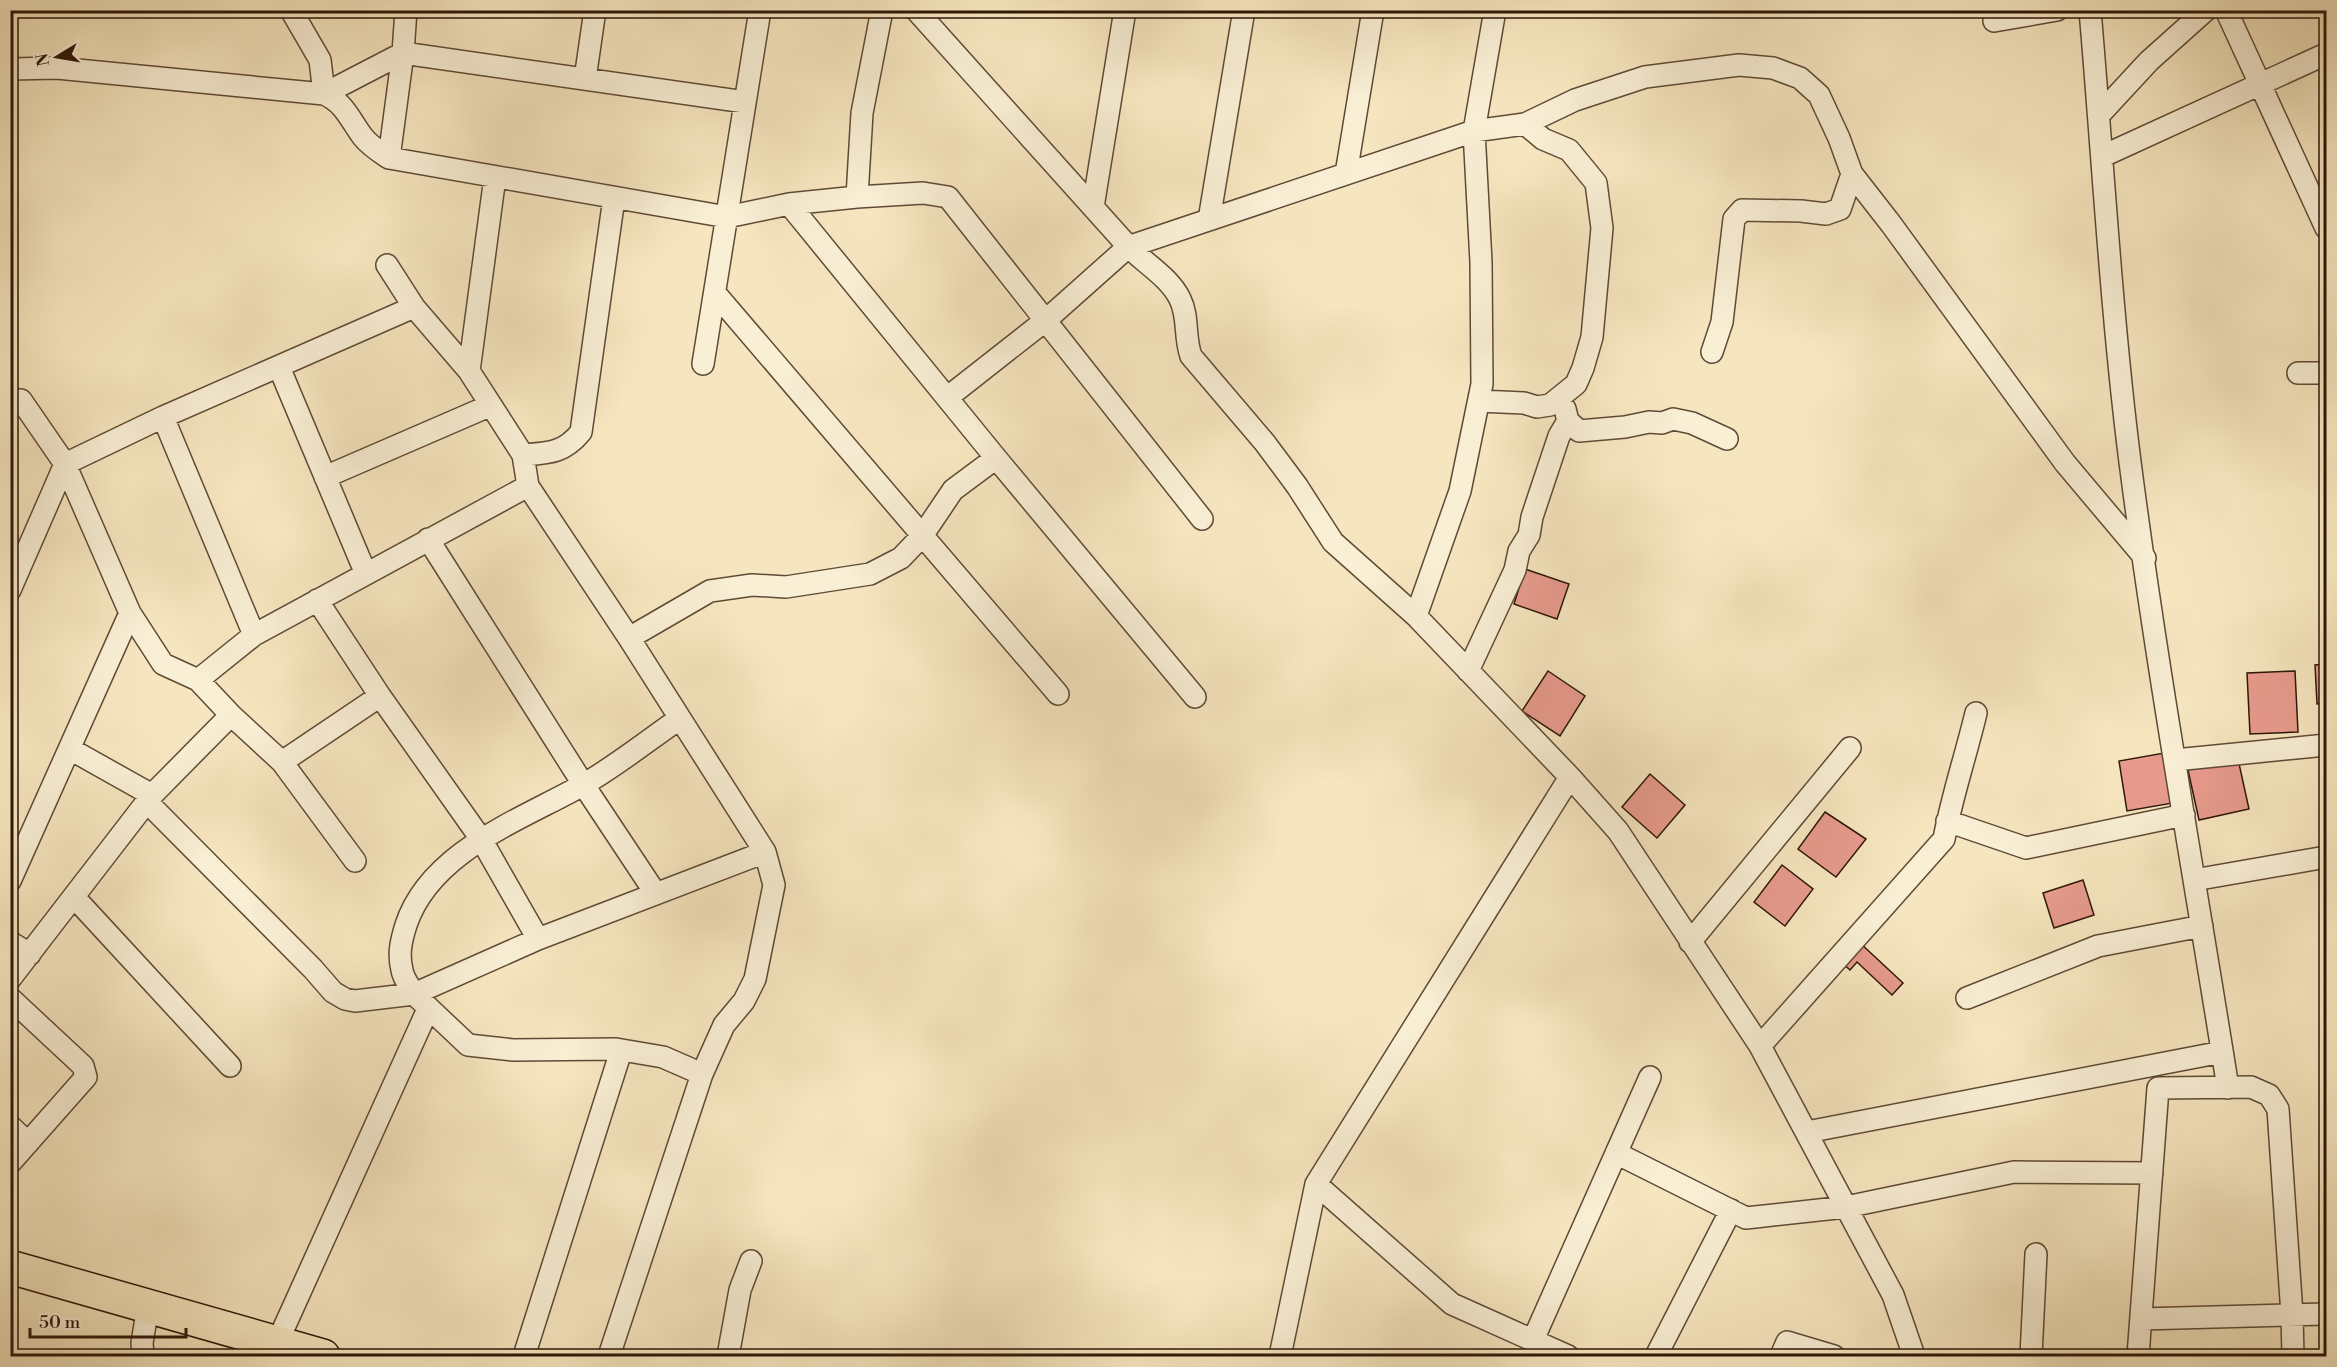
<svg xmlns="http://www.w3.org/2000/svg" width="2337" height="1367" font-family="'Libre Bodoni',serif">
<style>
.building{fill:#e89b8d;stroke:#2d1608;stroke-width:1.5}
.lines{fill:none;stroke-linecap:round;stroke-linejoin:round}
.minor-casing{stroke:#5f4a36;stroke-width:24}
.primary-casing{stroke:#2d1608;stroke-width:36}
.minor{stroke:#f9efd5;stroke-width:21}
.primary{stroke:#f6e6bf;stroke-width:33}
</style>
<rect width="100%" height="100%" fill="#f6e6bf"/>
<filter id="stains"><feTurbulence type="fractalNoise" baseFrequency=".00333" numOctaves="4"/><feColorMatrix values="0 0 0 0 .2 0 0 0 0 .09 0 0 0 0 .02 0 0 0 .5 -.17"/></filter>
<radialGradient id="worn" r=".72"><stop offset=".6" stop-color="#630" stop-opacity="0"/><stop offset="1" stop-color="#630" stop-opacity=".3"/></radialGradient>
<path class="building" d="M 1525,569 L 1569,584 L 1557,619 L 1514,604 Z
M 2326,664 L 2326,703 L 2317,704 L 2315,665 Z
M 1548,671 L 1585,696 L 1560,736 L 1522,711 Z
M 2295,671 L 2298,732 L 2250,734 L 2247,673 Z
M 2164,753 L 2173,803 L 2127,811 L 2119,761 Z
M 2238,759 L 2249,809 L 2199,820 L 2188,770 Z
M 1650,774 L 1685,805 L 1657,838 L 1622,807 Z
M 1825,812 L 1866,839 L 1836,877 L 1798,849 Z
M 1782,865 L 1813,889 L 1785,926 L 1754,902 Z
M 2083,880 L 2094,915 L 2054,928 L 2043,893 Z
M 1859,942 L 1903,983 L 1892,995 L 1857,962 L 1850,970 L 1841,962 Z"/>
<g class="lines">
<g class="minor-casing">
<path id="minor" d="M 291,10 L 320,60 L 324,94 L 403,53 L 745,102
M 916,10 C 986,88 1056,166 1126,244 C 1142,262 1169,276 1180,299 C 1189,317 1184,337 1191,356 L 1265,443 L 1297,486 L 1333,542 L 1416,616 L 1570,777 L 1618,831 L 1760,1046 L 1893,1295 L 1914,1356
M 2090,10 C 2103,161 2111,312 2130,462 C 2157,671 2195,879 2228,1088
M 2226,10 L 2326,228
M 1994,21 L 2057,10
M 10,69 L 57,68 L 324,94 C 345,103 350,120 363,137 C 370,146 380,152 389,158 L 727,217 L 789,204 L 857,197 L 862,113 L 882,10
M 585,79 L 595,10
M 2099,115 L 2149,61 L 2206,10
M 2103,156 L 2326,54
M 389,158 L 403,53 L 406,10
M 1346,174 L 1373,10
M 857,197 L 923,193 L 948,197 L 1202,519
M 789,204 L 996,458 L 1195,697
M 1093,207 L 1125,10
M 1209,220 L 1244,10
M 715,293 L 1058,694
M 1712,352 L 1722,322 L 1734,219 L 1742,210 L 1801,211 L 1826,214 L 1840,209 L 1852,174
M 703,364 L 760,10
M 279,367 L 366,574
M 469,371 L 495,177
M 2298,373 L 2326,373
M 948,397 L 1046,320 L 1128,247 L 1474,131 L 1525,124 L 1575,100 L 1645,77 L 1739,65 L 1773,68 L 1800,78 L 1819,95 L 1839,138 L 1852,174 L 1891,224 L 2065,463 L 2145,558
M 21,400 L 65,464 L 130,613 L 163,664 L 198,680 L 231,715 L 282,762 L 355,861
M 1479,401 L 1524,403 L 1537,407 L 1550,405 L 1576,384 L 1583,368 L 1592,337 L 1602,228 L 1596,183 L 1569,150 L 1543,139 L 1525,124
M 1565,409 L 1568,421 L 1579,431 L 1625,427 L 1649,422 L 1662,423 L 1673,419 L 1692,423 L 1727,439
M 163,417 L 254,635
M 523,455 C 549,453 564,453 581,432 L 614,198
M 325,477 L 489,406
M 428,539 L 583,784 L 656,894
M 10,590 L 65,464 L 163,417 L 414,307
M 317,600 L 380,696 L 481,839 L 538,939
M 1416,616 L 1460,491 L 1482,384 L 1481,262 L 1474,131 L 1495,10
M 629,638 L 710,591 L 752,585 L 786,587 L 870,574 L 901,558 L 922,536 L 953,490 L 996,458
M 1468,671 L 1515,570 L 1519,551 L 1529,535 L 1532,517 L 1559,436 L 1568,421
M 198,680 L 254,635 L 528,486
M 679,719 C 647,741 615,767 581,786 C 520,820 430,852 406,925 C 401,941 398,954 402,970 C 403,978 410,987 414,994 L 538,939 L 765,852
M 70,749 L 152,795
M 2175,760 L 2326,745
M 282,762 L 380,696
M 147,802 L 313,969 L 333,992 L 345,999 L 355,1001 L 414,994 L 468,1045 L 513,1050 L 616,1049 L 663,1057 L 702,1074 L 724,1025 L 744,1001 L 755,979 L 774,885 L 765,852 L 629,638 L 528,486 L 523,455 L 469,371 L 414,307 L 387,265
M 1947,821 L 2026,848 L 2184,815
M 2194,880 L 2326,857
M 10,881 L 130,613
M 74,897 L 230,1066
M 10,942 L 30,954
M 1690,942 L 1850,748
M 10,979 L 152,795 L 231,715
M 10,998 L 83,1066 L 86,1077 L 10,1163
M 1967,998 L 2098,946 L 2202,926
M 1760,1046 L 1944,839 C 1952,796 1966,755 1976,713
M 10,1126 L 28,1143
M 1807,1132 L 2222,1052
M 1616,1153 L 1746,1218 L 1846,1207 L 2014,1172 L 2152,1173
M 1316,1184 L 1452,1304 L 1568,1356
M 2141,1319 L 2326,1314
M 1533,1340 L 1650,1077
M 277,1343 L 428,1009
M 143,1356 L 142,1343 L 148,1306
M 524,1356 L 621,1051
M 609,1356 L 702,1074
M 728,1356 L 740,1290 L 751,1261
M 1280,1356 L 1316,1184 L 1570,777
M 1656,1356 L 1731,1210
M 1781,1356 L 1787,1342 L 1834,1356
M 2031,1356 L 2036,1254
M 2138,1356 L 2158,1088 L 2251,1087 L 2269,1095 L 2278,1109 L 2292,1315 L 2293,1356"/>
</g>
<g class="primary-casing">
<path id="primary" d="M 10,1267 L 323,1356"/>
</g>
<use href="#minor" class="minor"/>
<use href="#primary" class="primary"/>
</g>
<rect width="2337" height="1367" fill="none" stroke="#f6e6bf" stroke-width="36"/>
<rect x="12" y="12" width="2313" height="1343" fill="none" stroke="#2d1608" stroke-width="3"/>
<rect x="18" y="18" width="2301" height="1331" fill="none" stroke="#2d1608" stroke-width="1.5"/>
<g transform="translate(57 57) rotate(259)" stroke="#f9efd5" stroke-width="4.5" paint-order="stroke">
<path d="M0-4.5L10 22L0 15L-10 22Z" fill="#2d1608"/>
<text y="-9" font-size="16" font-weight="bold" text-anchor="middle" fill="#2d1608">N</text>
</g>
<path d="M30 1328v9h156v-9" fill="none" stroke="#2d1608" stroke-width="3"/>
<text x="39" y="1328" font-size="18" fill="#2d1608" stroke="#f9efd5" stroke-width="4.5" paint-order="stroke">50 m</text>
<rect width="100%" height="100%" filter="url(#stains)"/>
<rect width="100%" height="100%" fill="url(#worn)"/>
</svg>
